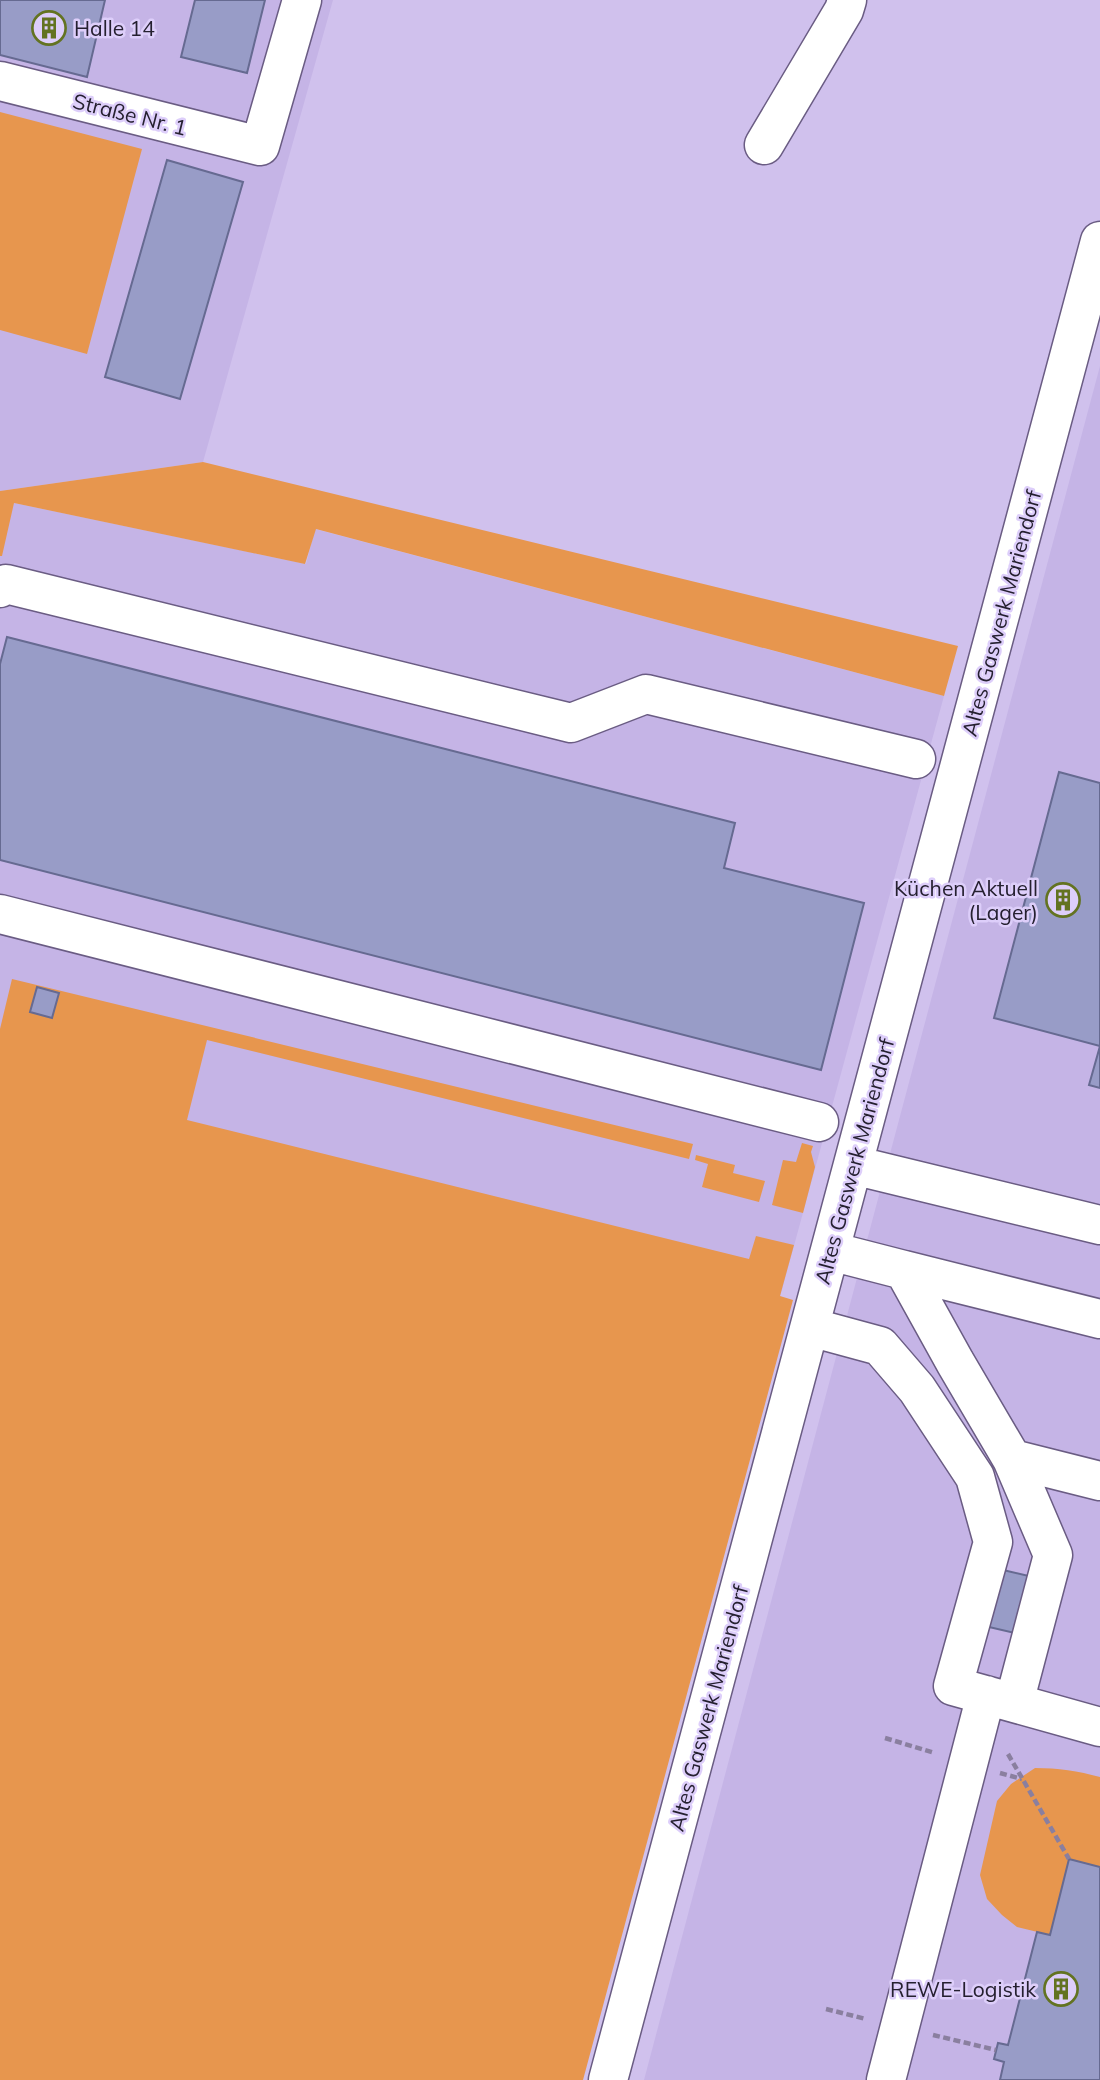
<svg xmlns="http://www.w3.org/2000/svg" width="1100" height="2080" font-family="Mulish,sans-serif">
<style>
.built{fill:#c5b4e6}
.green{fill:#e7964e}
.building{fill:#989cc7;stroke:#666a91;stroke-width:2}
.lines{fill:none;stroke-linecap:round;stroke-linejoin:round}
.minor-casing{stroke:#6a5c83;stroke-width:41}
.path{stroke:#8a7f9f;stroke-width:4.5;stroke-dasharray:7 3.5;stroke-linecap:butt}
.minor{stroke:#fff;stroke-width:38}
.labels{text-anchor:middle;dominant-baseline:central;stroke-width:5;stroke-linejoin:round;paint-order:stroke}
.poi-label{font-size:21px;fill:#252030;stroke:#ddcefa;text-anchor:end}
.street-label{font-size:21px;fill:#252030;stroke:#ddcefa}
</style>
<rect width="100%" height="100%" fill="#d0c1ed"/>
<path class="built" d="M 0,0 L 333,0 L 203,462 L 0,491 Z
M 1100,366 L 1100,2080 L 644,2080 L 891,1150 Z
M 14,503 L 306,564 L 315,529 L 944,696 L 780,1297 L 0,1099 L 0,508 Z"/>
<path class="green" d="M 0,112 L 142,149 L 87,354 L 0,330 Z
M 203,462 L 958,646 L 944,696 L 316,529 L 305,564 L 14,503 L 2,556 L 0,556 L 0,491 Z
M 12,979 L 693,1144 L 689,1159 L 207,1040 L 187,1120 L 749,1259 L 756,1236 L 794,1245 L 780,1296 L 793,1300 L 583,2080 L 0,2080 L 0,1029 Z
M 802,1143 L 813,1146 L 811,1152 L 815,1167 L 803,1213 L 772,1205 L 783,1160 L 796,1162 Z
M 696,1155 L 735,1165 L 733,1173 L 765,1181 L 759,1202 L 702,1187 L 708,1164 L 695,1160 Z
M 1035,1768 C 1058,1768 1078,1771 1100,1777 L 1100,1867 L 1069,1859 L 1050,1935 L 1017,1927 L 1002,1915 L 987,1899 L 980,1875 L 997,1801 L 1011,1784 Z"/>
<path class="building" d="M 0,0 L 105,0 L 87,77 L 0,55 Z
M 195,0 L 265,0 L 247,73 L 181,57 Z
M 167,160 L 243,182 L 180,399 L 105,377 Z
M 7,637 L 735,823 L 724,868 L 864,903 L 821,1070 L 0,860 L 0,664 Z
M 1059,772 L 1100,783 L 1100,1088 L 1089,1085 L 1100,1046 L 994,1018 Z
M 37,987 L 59,993 L 52,1018 L 30,1012 Z
M 1003,1570 L 1033,1577 L 1019,1634 L 989,1627 Z
M 1069,1859 L 1100,1867 L 1100,2080 L 1000,2080 L 1004,2062 L 994,2059 L 998,2043 L 1008,2045 L 1037,1932 L 1050,1935 Z"/>
<g class="lines">
<g class="minor-casing">
<path id="minor" d="M 0,81 L 260,146 L 302,0
M 764,145 L 844,10 L 847,0
M 0,588 L 6,584 L 571,723 L 646,694 L 916,759
M 0,914 L 819,1122
M 853,1165 L 1100,1225
M 830,1251 L 904,1270 L 955,1362 L 1012,1459 L 1053,1555 L 1014,1703
M 904,1270 L 1100,1319
M 810,1327 L 880,1346 L 917,1389 L 975,1477 L 993,1542 L 953,1686 L 1100,1727
M 1012,1459 L 1100,1481
M 608,2080 L 1100,241
M 886,2080 L 986,1695"/>
</g>
<path class="path" d="M 885,1738 L 935,1753
M 1008,1754 L 1069,1859
M 1000,1773 L 1022,1779
M 826,2009 L 866,2019
M 933,2035 L 996,2050"/>
<use href="#minor" class="minor"/>
</g>
<defs>
<g id="building-ring" transform="scale(1.75)"><circle r="9.5" fill="#ddcefa" stroke="#637321" stroke-width="1.5"/><path d="M-4-6H4V6H1V3H-1V6H-4ZM-2.5-4.3h1.7v1.8h-1.7ZM.8-4.3h1.7v1.8H.8ZM-2.5-1h1.7V.8h-1.7ZM.8-1h1.7V.8H.8Z" fill="#637321"/></g>
</defs>
<g fill-rule="evenodd">
<use href="#building-ring" x="49" y="28"/>
<use href="#building-ring" x="1063" y="900"/>
<use href="#building-ring" x="1061" y="1989"/>
</g>
<g class="labels">
<g class="poi-label">
<text x="74" y="28" text-anchor="start">Halle 14</text>
<text x="1038" y="888">Küchen Aktuell<tspan x="1038" dy="24">(Lager)</tspan></text>
<text x="1036" y="1989">REWE-Logistik</text>
</g>
<g class="street-label">
<text transform="translate(130 114) rotate(14)">Straße Nr. 1</text>
<text transform="translate(1001 613) rotate(-75)">Altes Gaswerk Mariendorf</text>
<text transform="translate(854 1161) rotate(-75)">Altes Gaswerk Mariendorf</text>
<text transform="translate(708 1708) rotate(-75)">Altes Gaswerk Mariendorf</text>
</g>
</g>
</svg>
